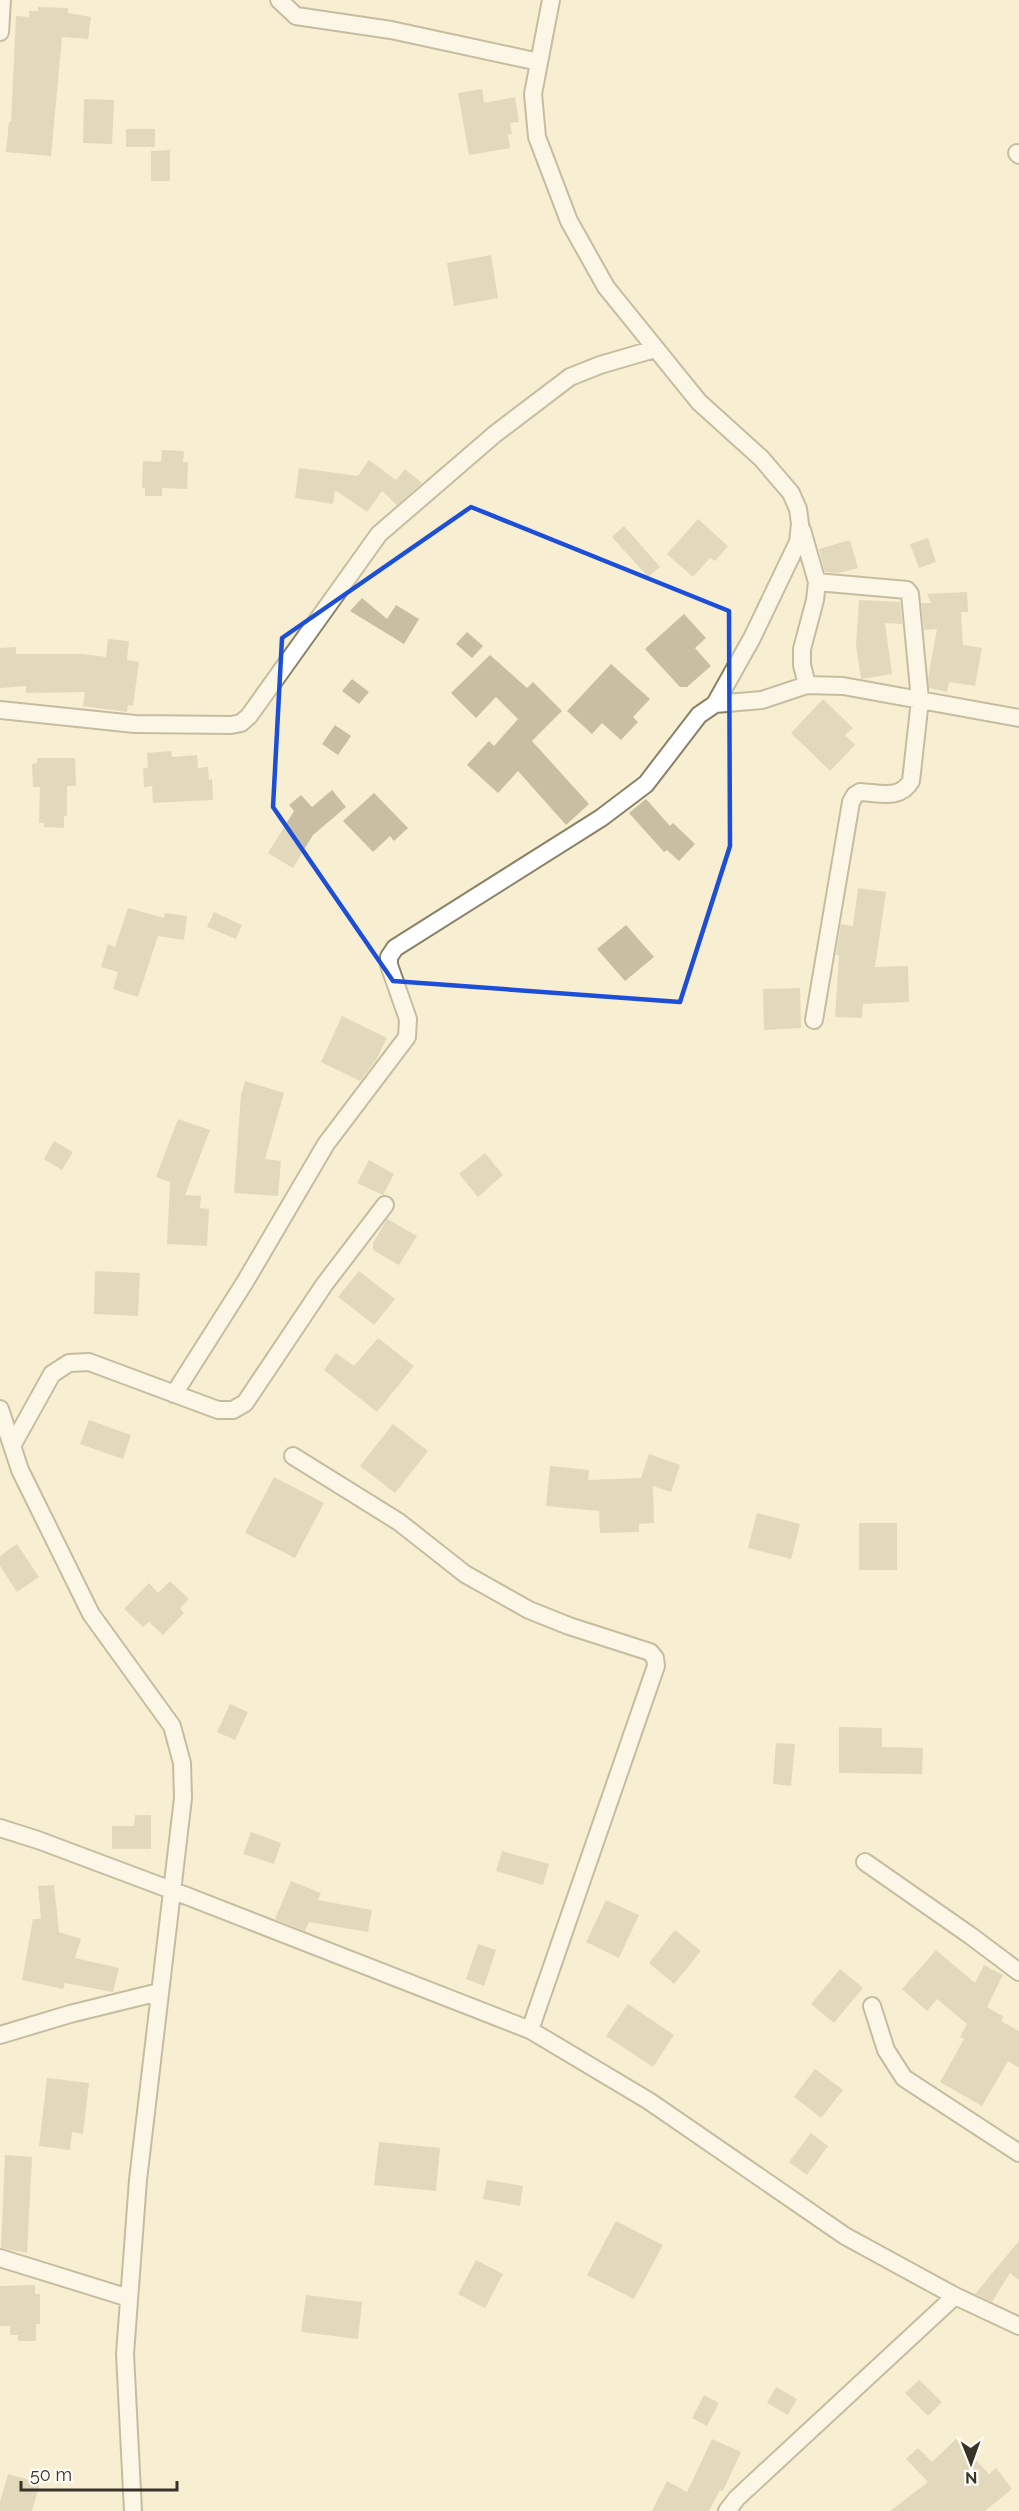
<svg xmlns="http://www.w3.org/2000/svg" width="1019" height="2511" font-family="Raleway,sans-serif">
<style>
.building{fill:#c8bfa2}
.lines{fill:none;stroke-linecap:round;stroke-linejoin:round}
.street-casing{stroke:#8a8267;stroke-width:20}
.street{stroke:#fff;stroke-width:16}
.marked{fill:none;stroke:#1d4ed8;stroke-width:4.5;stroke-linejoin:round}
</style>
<rect width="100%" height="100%" fill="#f8eed1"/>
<path class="building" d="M 38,7 L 68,8 L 68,13 L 91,17 L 88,39 L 62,37 L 51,156 L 6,152 L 9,122 L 11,122 L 16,16 L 29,17 L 29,11 L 38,11 Z
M 482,89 L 484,103 L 515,97 L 519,122 L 510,123 L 512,134 L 508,135 L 510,148 L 469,155 L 458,93 Z
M 84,99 L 114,100 L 112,144 L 83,143 Z
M 126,129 L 155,129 L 155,147 L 126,147 Z
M 170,150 L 170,181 L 151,181 L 151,151 Z
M 491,255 L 498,298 L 454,306 L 447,263 Z
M 162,450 L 184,451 L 183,462 L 188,462 L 187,489 L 162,488 L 162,496 L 145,496 L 145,488 L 142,488 L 143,461 L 161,462 Z
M 369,460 L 396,480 L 405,469 L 422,483 L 397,505 L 382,491 L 367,512 L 335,490 L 333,504 L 295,498 L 299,468 L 358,476 Z
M 698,519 L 728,546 L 715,561 L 710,558 L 693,577 L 667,554 Z
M 624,526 L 660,567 L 648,577 L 612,537 Z
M 928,538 L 936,562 L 919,568 L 910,544 Z
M 850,540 L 858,568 L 839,573 L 825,572 L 819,549 Z
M 967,592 L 968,612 L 961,612 L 963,645 L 982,648 L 975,686 L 949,682 L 947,692 L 929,688 L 928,678 L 937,629 L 924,630 L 921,603 L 931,603 L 927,594 Z
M 362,598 L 387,619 L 396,605 L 419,619 L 404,644 L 350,611 Z
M 859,600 L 900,602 L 902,624 L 885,623 L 892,674 L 861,679 L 856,645 Z
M 684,614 L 706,638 L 695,648 L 711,666 L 687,687 L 680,687 L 645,649 Z
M 467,632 L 483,646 L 472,658 L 456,644 Z
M 108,639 L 129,641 L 127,660 L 139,662 L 133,706 L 128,705 L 127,712 L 83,706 L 85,692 L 26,693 L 26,686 L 0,688 L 0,648 L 16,647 L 16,654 L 82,654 L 106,657 Z
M 490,655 L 527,688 L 533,682 L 562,711 L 532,741 L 589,804 L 566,825 L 518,771 L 498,793 L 467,765 L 489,741 L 494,746 L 518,719 L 496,697 L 476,718 L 451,693 Z
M 611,664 L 650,699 L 633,717 L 638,722 L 621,740 L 602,723 L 592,734 L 567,711 Z
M 352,679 L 369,692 L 359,704 L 342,691 Z
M 823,699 L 853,728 L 845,735 L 855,745 L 830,771 L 791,733 Z
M 335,725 L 351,736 L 338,755 L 322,744 Z
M 171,751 L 172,757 L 197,755 L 198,768 L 208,767 L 209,780 L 212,779 L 213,800 L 153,803 L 152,786 L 144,787 L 143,768 L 148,768 L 147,753 Z
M 37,758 L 75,758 L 76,786 L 67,786 L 67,816 L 64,816 L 64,828 L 44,827 L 44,823 L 39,823 L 40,787 L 33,787 L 32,764 L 37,763 Z
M 332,790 L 346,807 L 313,835 L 293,868 L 268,853 L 294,811 L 289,805 L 301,795 L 312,807 Z
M 374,793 L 408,828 L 394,841 L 390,836 L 373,852 L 343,821 Z
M 646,799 L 670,826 L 673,823 L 695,844 L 679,861 L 667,850 L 664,852 L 629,813 Z
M 858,888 L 886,892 L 875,967 L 908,966 L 909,1002 L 863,1004 L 862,1018 L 835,1017 L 839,955 L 836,955 L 841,924 L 853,926 Z
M 128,908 L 164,918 L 165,913 L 187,916 L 184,940 L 158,936 L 138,997 L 113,989 L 118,972 L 101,967 L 108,944 L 115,947 Z
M 214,912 L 242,925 L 236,939 L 207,927 Z
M 626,925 L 654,957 L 625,981 L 597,949 Z
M 800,988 L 801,1028 L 764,1030 L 763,989 Z
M 342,1016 L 387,1038 L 376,1060 L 360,1081 L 321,1062 Z
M 245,1081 L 284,1093 L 265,1159 L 281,1161 L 278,1196 L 234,1193 L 241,1095 Z
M 178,1119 L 210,1130 L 185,1195 L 201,1196 L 200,1208 L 209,1209 L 207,1246 L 167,1244 L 170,1182 L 156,1177 Z
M 54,1141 L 73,1152 L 62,1170 L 44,1159 Z
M 485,1153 L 503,1175 L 478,1197 L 459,1174 Z
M 369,1160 L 394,1174 L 383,1195 L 357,1183 Z
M 387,1219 L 417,1236 L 399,1265 L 373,1250 L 373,1243 Z
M 95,1271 L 140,1273 L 138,1316 L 94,1314 Z
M 359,1271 L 395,1299 L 374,1325 L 338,1297 Z
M 378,1338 L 414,1366 L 377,1412 L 324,1370 L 336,1353 L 354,1366 Z
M 89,1420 L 131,1435 L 123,1459 L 80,1444 Z
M 393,1424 L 428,1451 L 395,1493 L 360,1466 Z
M 649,1454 L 680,1465 L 671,1492 L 653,1486 L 654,1523 L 639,1524 L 639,1532 L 600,1533 L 599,1511 L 546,1506 L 550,1466 L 589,1470 L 588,1480 L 641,1478 Z
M 274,1477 L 324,1503 L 295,1558 L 245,1533 Z
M 757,1513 L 800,1524 L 791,1559 L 748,1548 Z
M 859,1523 L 897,1523 L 897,1570 L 859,1570 Z
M 17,1544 L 39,1577 L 17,1592 L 0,1566 L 0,1556 Z
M 170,1581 L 189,1599 L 180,1608 L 184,1613 L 163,1635 L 149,1622 L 143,1627 L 124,1609 L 149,1583 L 158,1593 Z
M 230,1704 L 248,1712 L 235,1740 L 217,1732 Z
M 839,1727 L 882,1728 L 882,1747 L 923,1748 L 922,1774 L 839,1773 Z
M 776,1743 L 795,1744 L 791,1786 L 773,1784 Z
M 135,1815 L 151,1815 L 151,1849 L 112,1849 L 112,1826 L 134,1826 Z
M 251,1832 L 281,1843 L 274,1864 L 243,1854 Z
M 502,1851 L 549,1864 L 543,1885 L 496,1871 Z
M 291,1881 L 321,1893 L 318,1900 L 372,1910 L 368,1932 L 309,1922 L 305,1931 L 275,1919 Z
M 54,1885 L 59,1932 L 81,1939 L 75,1958 L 119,1968 L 113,1992 L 65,1983 L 63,1989 L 22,1980 L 33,1919 L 41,1919 L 38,1886 Z
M 606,1900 L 639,1915 L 619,1958 L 586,1942 Z
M 675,1930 L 701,1951 L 674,1984 L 649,1963 Z
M 478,1944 L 496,1950 L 484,1986 L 466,1979 Z
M 936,1950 L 975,1983 L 984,1965 L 1003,1975 L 987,2007 L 1004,2017 L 1001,2021 L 1019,2031 L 1019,2068 L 1008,2061 L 982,2106 L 940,2082 L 964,2039 L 960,2037 L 967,2024 L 937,1999 L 927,2011 L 902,1989 Z
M 840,1969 L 863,1988 L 834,2023 L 811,2004 Z
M 628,2004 L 674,2035 L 653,2067 L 606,2036 Z
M 815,2069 L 843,2090 L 821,2118 L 794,2097 Z
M 47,2078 L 89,2083 L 83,2134 L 72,2132 L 70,2150 L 39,2146 Z
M 811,2133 L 828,2146 L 807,2175 L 789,2162 Z
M 379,2142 L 440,2148 L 436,2191 L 374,2185 Z
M 5,2155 L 32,2157 L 27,2253 L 1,2248 Z
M 487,2180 L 523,2186 L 520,2206 L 483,2199 Z
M 616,2221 L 663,2245 L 634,2299 L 587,2275 Z
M 1019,2241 L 1019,2280 L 1010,2273 L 992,2302 L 975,2294 Z
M 476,2260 L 503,2274 L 485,2308 L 458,2294 Z
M 35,2285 L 35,2294 L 40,2294 L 40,2324 L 36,2324 L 36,2341 L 18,2341 L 18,2335 L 10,2335 L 10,2326 L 0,2326 L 0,2286 Z
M 306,2295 L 362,2302 L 358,2339 L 301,2332 Z
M 919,2380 L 942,2402 L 928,2416 L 905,2393 Z
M 776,2387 L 797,2399 L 788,2415 L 767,2403 Z
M 704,2395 L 719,2403 L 707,2426 L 692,2418 Z
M 712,2439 L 741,2452 L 723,2491 L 720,2490 L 709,2511 L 652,2511 L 667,2481 L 687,2492 Z
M 956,2439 L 989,2474 L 996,2468 L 1012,2489 L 985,2511 L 890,2511 L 928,2482 L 906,2459 L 918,2448 L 932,2462 Z
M 8,2474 L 40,2483 L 32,2511 L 0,2511 L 0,2502 Z"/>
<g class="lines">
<g class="street-casing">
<path id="street" d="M 279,0 L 296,16 L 391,30 L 539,62
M 551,0 L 533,94 L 537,137 L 569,221 L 606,287 L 699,402 L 761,458 L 791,493 L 798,509 L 800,524 L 798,542 L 752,638 L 715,704
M 0,32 L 2,0
M 1017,153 L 1019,155
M 802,530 L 817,582 L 815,600 L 802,649 L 802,665 L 807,685
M 0,710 L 135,724 L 231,725 L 241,723 L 249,716 L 379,534 L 495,434 L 570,377 L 600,365 L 655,349
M 814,1020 L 851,802 L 855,795 L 860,792 C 880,793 900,800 911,781 L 920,700 L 910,594 L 907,590 L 817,582
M 174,1394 L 245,1282 L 326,1144 L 407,1037 L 408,1019 L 389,965 L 389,957 L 395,948 L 601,818 L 646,784 L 699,715 L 715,704 L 762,700 L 807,685 L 843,686 L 1019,718
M 0,1409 L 20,1470 L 91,1614 L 172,1726 L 182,1763 L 183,1798 L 138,2180 L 125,2354 L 133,2511
M 12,1446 L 52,1374 L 69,1363 L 89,1362 L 218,1410 L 233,1410 L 245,1403 L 324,1285 L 385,1205
M 293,1456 L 399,1522 L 465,1574 L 529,1610 L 569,1626 L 650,1652 L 655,1658 L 656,1666 L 530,2030
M 0,1828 L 38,1840 L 174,1891 L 530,2030 L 649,2101 L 845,2236 L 955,2296 L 1019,2326
M 865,1862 L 971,1936 L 1019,1972
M 872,2006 L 886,2050 L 904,2078 L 1019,2153
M 0,2035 L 70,2014 L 159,1992
M 0,2258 L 129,2298
M 727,2511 L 737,2498 L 955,2296"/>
</g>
<use href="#street" class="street"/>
</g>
<path d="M0 0H1019V2511H0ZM 471,507 L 729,611 L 730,846 L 680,1002 L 393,981 L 273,807 L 282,638 Z" fill="#f8eed1" fill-opacity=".55" fill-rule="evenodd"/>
<path class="marked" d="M 471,507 L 729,611 L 730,846 L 680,1002 L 393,981 L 273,807 L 282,638 Z"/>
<g transform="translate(971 2463) rotate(179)" stroke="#fdfbf6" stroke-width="4.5" paint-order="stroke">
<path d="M0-4.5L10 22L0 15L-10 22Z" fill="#373328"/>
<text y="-9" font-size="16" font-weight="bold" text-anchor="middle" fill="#373328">N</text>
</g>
<path d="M21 2481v9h156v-9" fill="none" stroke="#373328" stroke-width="3"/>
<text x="30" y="2481" font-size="18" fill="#373328" stroke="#fdfbf6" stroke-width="4.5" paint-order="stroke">50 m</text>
</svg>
